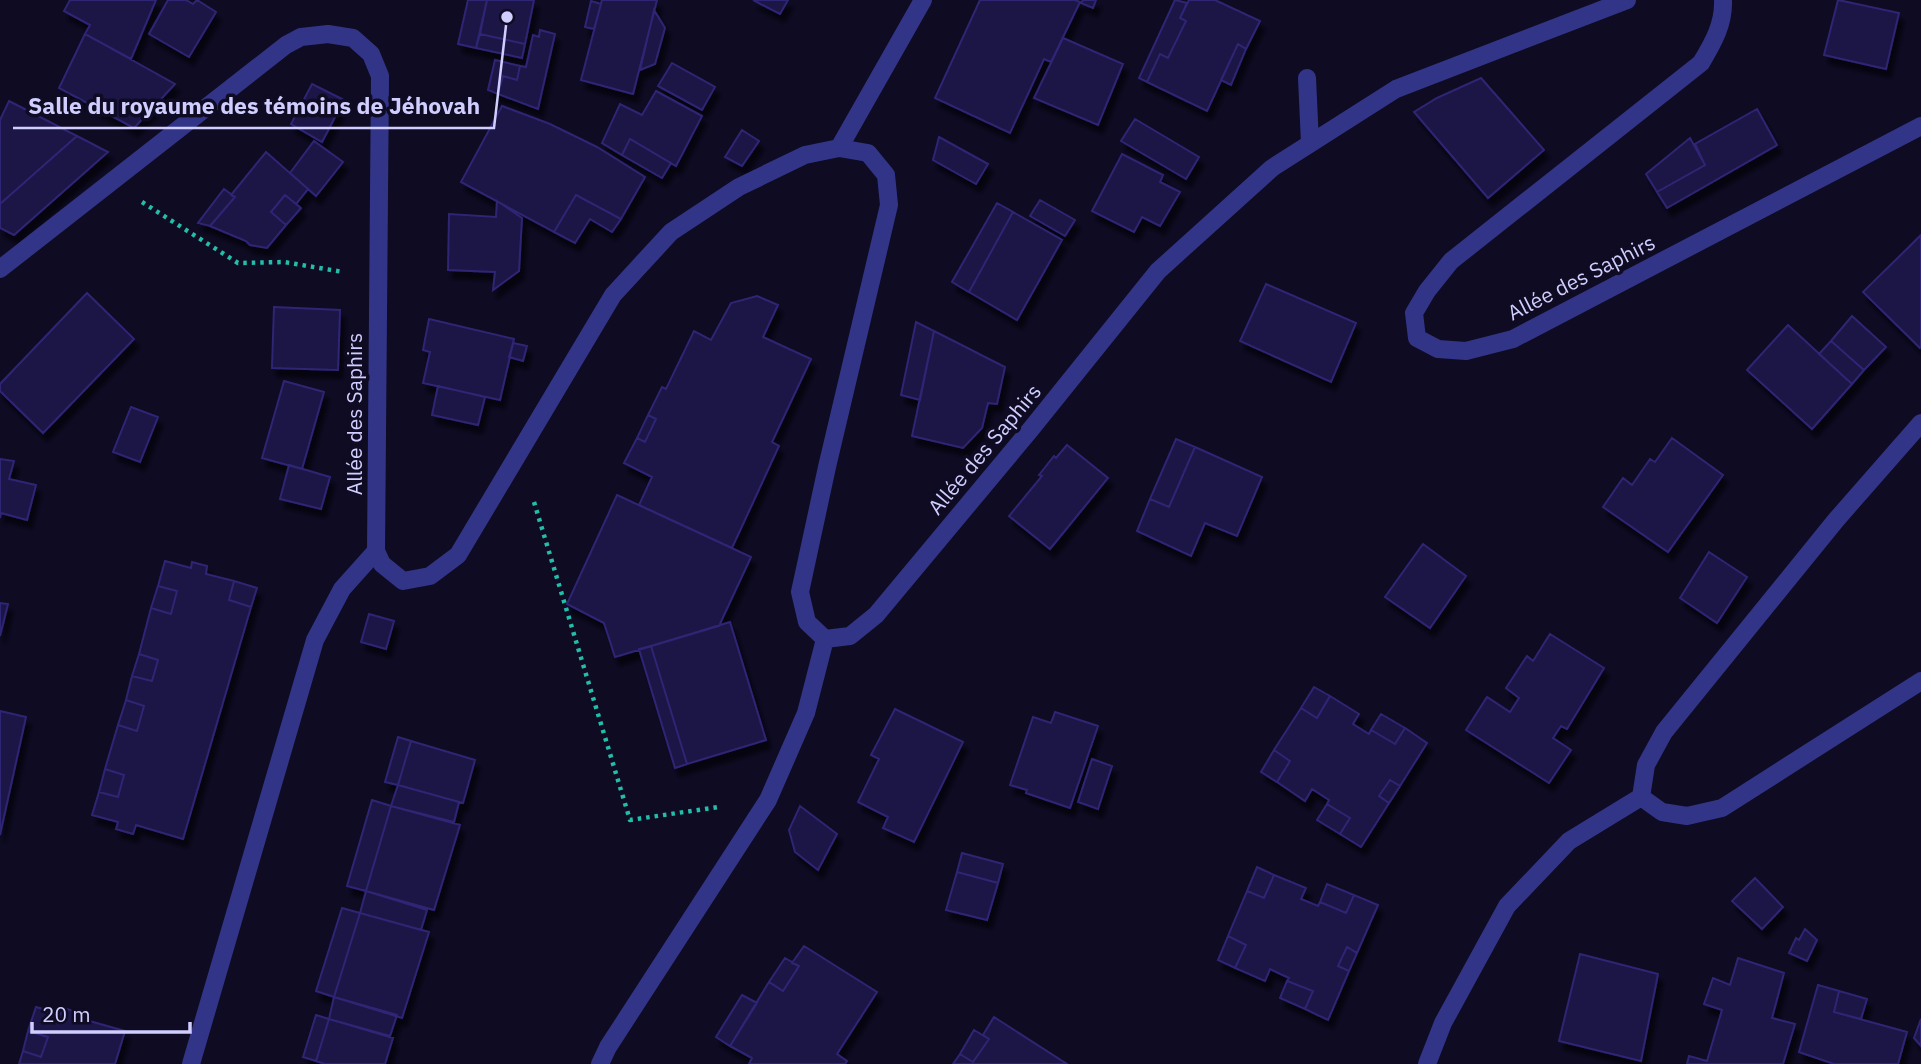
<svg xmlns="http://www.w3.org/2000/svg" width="1921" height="1064" font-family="'IBM Plex Sans',sans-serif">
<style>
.building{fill:#1c1646;stroke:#2f2574;stroke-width:2;filter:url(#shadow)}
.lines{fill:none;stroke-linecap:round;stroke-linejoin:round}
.path{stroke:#22beaa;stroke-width:4.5;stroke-dasharray:3.5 5;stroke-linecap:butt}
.minor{stroke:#323587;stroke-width:18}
.labels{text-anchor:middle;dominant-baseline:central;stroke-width:7;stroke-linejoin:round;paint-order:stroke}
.street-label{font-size:21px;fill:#d0ceff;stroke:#0e0b23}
.leader{fill:none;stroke:#d0ceff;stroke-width:2.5}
.callout-dot{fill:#d0ceff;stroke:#0e0b23;stroke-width:2.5}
.callout-label{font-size:23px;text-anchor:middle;font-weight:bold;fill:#d0ceff;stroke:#0e0b23;stroke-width:7;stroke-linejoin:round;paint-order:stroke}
</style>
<defs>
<filter id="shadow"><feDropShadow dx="4.5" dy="8" stdDeviation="2" flood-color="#0009"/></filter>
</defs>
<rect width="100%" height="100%" fill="#0e0b23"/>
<path class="building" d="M 70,0 L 156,0 L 131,59 L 85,34 L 90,25 L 64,11 Z
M 168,0 L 186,0 L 193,4 L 197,0 L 216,12 L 189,57 L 149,34 Z
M 468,0 L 487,0 L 476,48 L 458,44 Z
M 487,0 L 534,0 L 525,44 L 480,34 Z
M 602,0 L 657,0 L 633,94 L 581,80 Z
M 753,0 L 788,0 L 780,14 Z
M 980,0 L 1075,0 L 1080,2 L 1051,62 L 1044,59 L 1010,133 L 935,98 Z
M 1083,0 L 1096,0 L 1093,8 L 1081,3 Z
M 1175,0 L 1187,3 L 1180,18 L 1186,21 L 1168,58 L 1160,54 L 1147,82 L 1139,78 Z
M 1189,0 L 1215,0 L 1260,21 L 1246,49 L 1238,44 L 1207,111 L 1147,82 L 1160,54 L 1168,58 L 1186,21 L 1180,18 Z
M 1838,0 L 1899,13 L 1886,69 L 1824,55 Z
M 591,1 L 601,4 L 594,29 L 585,27 Z
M 654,10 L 665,28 L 655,64 L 640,70 Z
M 540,30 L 555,34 L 538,109 L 498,94 L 503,76 L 517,80 L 520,66 L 526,67 L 533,35 L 539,37 Z
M 85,34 L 175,84 L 134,128 L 59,88 Z
M 480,34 L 525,44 L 522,58 L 476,48 Z
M 1063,38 L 1123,64 L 1098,125 L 1034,98 Z
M 1238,44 L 1246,49 L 1231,85 L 1221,80 Z
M 495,60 L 520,66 L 517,80 L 503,76 L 498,94 L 488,90 Z
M 672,63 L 715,87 L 702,110 L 658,86 Z
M 1481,78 L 1544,150 L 1488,198 L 1414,112 L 1437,98 Z
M 312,84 L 344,100 L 322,142 L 291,124 Z
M 656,91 L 702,116 L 676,166 L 630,139 L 622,155 L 602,143 L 620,104 L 642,115 Z
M 9,101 L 77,136 L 0,204 L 0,120 Z
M 502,106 L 550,124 L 597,147 L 645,177 L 621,219 L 576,195 L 554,232 L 461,182 Z
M 1757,109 L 1777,145 L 1667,208 L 1657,192 L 1705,165 L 1695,144 Z
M 1135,119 L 1199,157 L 1186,179 L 1121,141 Z
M 742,130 L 759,141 L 742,166 L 725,157 Z
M 77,136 L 108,152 L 14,235 L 0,228 L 0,204 Z
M 939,137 L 988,164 L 976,184 L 933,160 Z
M 1690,138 L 1705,165 L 1657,192 L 1646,174 Z
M 630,139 L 671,163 L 662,178 L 622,155 Z
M 314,141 L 343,162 L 316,196 L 290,173 Z
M 266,152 L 308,189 L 296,204 L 285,195 L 271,212 L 286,225 L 267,248 L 250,245 L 246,241 L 210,226 L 235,197 L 231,195 Z
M 1122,154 L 1163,175 L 1160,182 L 1180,192 L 1160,226 L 1142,217 L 1134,232 L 1092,211 Z
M 224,189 L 235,197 L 210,226 L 198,223 Z
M 285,195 L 301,208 L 286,225 L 271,212 Z
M 576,195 L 621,219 L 612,232 L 590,219 L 575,243 L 554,232 Z
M 1040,200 L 1075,220 L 1065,236 L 1030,216 Z
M 497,201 L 522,218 L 519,271 L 493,290 L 495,272 L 448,270 L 449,214 L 496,217 Z
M 997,203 L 1013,212 L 969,292 L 952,282 Z
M 1013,212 L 1062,240 L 1017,320 L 969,292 Z
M 1921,235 L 1921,347 L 1920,348 L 1863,292 Z
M 1266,284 L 1356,323 L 1331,382 L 1240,341 Z
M 87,293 L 134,339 L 43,433 L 0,391 L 0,384 Z
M 757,296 L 778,305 L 763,337 L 811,359 L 772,442 L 779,446 L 732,548 L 639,505 L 652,477 L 624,463 L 637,438 L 645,442 L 656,419 L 648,415 L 662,387 L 666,389 L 694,331 L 711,340 L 731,303 Z
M 274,307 L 340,310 L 338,370 L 272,368 Z
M 1852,316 L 1886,347 L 1864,370 L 1831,341 Z
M 429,319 L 514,339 L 500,400 L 423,383 L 430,352 L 423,350 Z
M 916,322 L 934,331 L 920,400 L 901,395 Z
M 1788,325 L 1852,384 L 1812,429 L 1747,370 Z
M 934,331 L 1005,367 L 997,404 L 988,403 L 982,428 L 963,448 L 912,436 Z
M 1831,341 L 1864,370 L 1852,384 L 1819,354 Z
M 513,343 L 527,346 L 523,361 L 509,357 Z
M 284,381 L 324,392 L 302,469 L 262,458 Z
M 438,386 L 485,397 L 478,425 L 432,415 Z
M 131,407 L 158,417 L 140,462 L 113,452 Z
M 648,415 L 656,419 L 645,442 L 637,438 Z
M 1672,438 L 1723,475 L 1668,552 L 1603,507 L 1623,478 L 1632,485 L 1650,459 L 1655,462 Z
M 1176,439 L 1195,447 L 1169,507 L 1150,499 Z
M 1067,445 L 1108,478 L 1050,549 L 1009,516 L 1042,476 L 1039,475 L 1054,456 L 1056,458 Z
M 1195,447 L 1262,477 L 1237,536 L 1205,523 L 1191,556 L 1137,531 L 1150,499 L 1169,507 Z
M 0,459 L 14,461 L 9,479 L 36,485 L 27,520 L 1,513 L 0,518 Z
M 289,465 L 330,477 L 321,509 L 280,499 Z
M 617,495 L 751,557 L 719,626 L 615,657 L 604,623 L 567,604 Z
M 1423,544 L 1466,576 L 1430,628 L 1385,597 Z
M 1709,552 L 1747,577 L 1717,623 L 1680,598 Z
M 165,561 L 191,568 L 192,562 L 207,566 L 206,574 L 234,581 L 229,600 L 251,607 L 183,839 L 136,825 L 133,834 L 116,829 L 118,822 L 92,815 L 99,792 L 118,797 L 124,775 L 105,769 L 118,725 L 137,731 L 144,706 L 126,700 L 132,676 L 152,681 L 158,660 L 139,654 L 151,608 L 171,614 L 177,591 L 158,586 Z
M 234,581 L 257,588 L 251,607 L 229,600 Z
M 158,586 L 177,591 L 171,614 L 151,608 Z
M 0,603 L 8,604 L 0,636 Z
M 369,614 L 394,621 L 386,649 L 361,642 Z
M 730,622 L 766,740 L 687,764 L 651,646 Z
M 1550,634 L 1604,668 L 1567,729 L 1561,726 L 1553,738 L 1571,750 L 1549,783 L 1466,730 L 1487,697 L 1510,712 L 1519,698 L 1506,688 L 1527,656 L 1533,661 Z
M 651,646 L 687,764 L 675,768 L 639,649 Z
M 139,654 L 158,660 L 152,681 L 132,676 Z
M 1314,687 L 1330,696 L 1317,718 L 1301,708 Z
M 1330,696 L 1359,714 L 1353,724 L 1369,734 L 1371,730 L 1395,744 L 1405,728 L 1427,743 L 1400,786 L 1390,780 L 1379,796 L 1389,803 L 1361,847 L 1340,834 L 1350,818 L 1327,804 L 1329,800 L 1312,789 L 1305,801 L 1277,782 L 1290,761 L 1274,750 L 1301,708 L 1317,718 Z
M 126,700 L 144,706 L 137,731 L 118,725 Z
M 895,709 L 963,742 L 914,842 L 883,828 L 888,817 L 858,802 L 879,759 L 871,755 Z
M 0,711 L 26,717 L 0,835 Z
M 1055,712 L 1098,726 L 1070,808 L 1026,793 L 1027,790 L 1010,785 L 1033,717 L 1051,723 Z
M 1381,714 L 1405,728 L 1395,744 L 1371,730 Z
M 398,737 L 411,741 L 398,785 L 385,782 Z
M 411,741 L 475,760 L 463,803 L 398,785 Z
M 1274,750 L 1290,761 L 1277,782 L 1261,772 Z
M 1092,759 L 1112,766 L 1098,809 L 1078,802 Z
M 105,769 L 124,775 L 118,797 L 99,792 Z
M 1390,780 L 1400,786 L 1389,803 L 1379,796 Z
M 398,785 L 459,802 L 454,822 L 391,806 Z
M 372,800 L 391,806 L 366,891 L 347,886 Z
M 1327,804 L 1350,818 L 1340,834 L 1317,820 Z
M 391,806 L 460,825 L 434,910 L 366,891 Z
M 800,806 L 837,834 L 818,870 L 795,852 L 789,830 Z
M 962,853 L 1003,864 L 998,883 L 957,872 Z
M 1257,867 L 1274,875 L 1264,898 L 1247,891 Z
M 957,872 L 998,883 L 987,920 L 946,910 Z
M 1274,875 L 1306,888 L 1301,899 L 1318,906 L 1320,902 L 1346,913 L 1354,895 L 1378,905 L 1357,953 L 1347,947 L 1338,966 L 1349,971 L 1328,1020 L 1305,1009 L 1313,991 L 1287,981 L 1289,978 L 1270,969 L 1265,981 L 1235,968 L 1246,945 L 1228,936 L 1247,891 L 1264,898 Z
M 1755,878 L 1783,907 L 1762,929 L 1732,901 Z
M 1327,884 L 1354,895 L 1346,913 L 1320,902 Z
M 366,891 L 427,910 L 421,930 L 360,913 Z
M 342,908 L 360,913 L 334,997 L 316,991 Z
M 360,913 L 429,932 L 402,1018 L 334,997 Z
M 1805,929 L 1817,940 L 1807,961 L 1789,953 L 1796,938 L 1799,940 Z
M 1228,936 L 1246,945 L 1235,968 L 1218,960 Z
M 804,946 L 877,992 L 837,1054 L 847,1061 L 845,1064 L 749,1064 L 752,1058 L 730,1046 L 769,982 L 783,991 L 799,966 L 792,963 Z
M 1347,947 L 1357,953 L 1349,971 L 1338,966 Z
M 1580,954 L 1658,974 L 1641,1061 L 1559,1041 Z
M 785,958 L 799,966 L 783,991 L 769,982 Z
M 1738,958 L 1784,973 L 1772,1018 L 1795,1024 L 1783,1064 L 1687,1064 L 1689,1056 L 1707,1061 L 1722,1010 L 1704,1004 L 1713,978 L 1730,985 Z
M 1287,981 L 1313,991 L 1305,1009 L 1280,998 Z
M 1818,985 L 1839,991 L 1834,1012 L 1907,1032 L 1898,1064 L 1834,1064 L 1799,1052 Z
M 1839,991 L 1867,999 L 1861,1019 L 1834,1012 Z
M 742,995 L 757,1003 L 730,1046 L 716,1037 Z
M 334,997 L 397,1015 L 390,1036 L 329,1019 Z
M 36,1007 L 61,1014 L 63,1008 L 81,1013 L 79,1018 L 125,1031 L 115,1064 L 19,1064 L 23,1051 L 41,1057 L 48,1037 L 28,1031 Z
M 316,1015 L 329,1019 L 316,1061 L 303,1057 Z
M 994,1017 L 1067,1064 L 953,1064 L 960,1054 L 973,1062 L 989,1039 L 983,1035 Z
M 329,1019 L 393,1038 L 385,1064 L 325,1064 L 316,1061 Z
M 1921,1019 L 1921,1046 L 1914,1038 Z
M 974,1030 L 989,1039 L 973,1062 L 960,1054 Z
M 28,1031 L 48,1037 L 41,1057 L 23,1051 Z"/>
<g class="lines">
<path class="path" d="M 142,202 L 238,263 L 284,262 L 343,272
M 534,502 L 630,820 L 718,807"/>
<path class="minor" d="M 1723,0 C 1724,24 1713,43 1701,63 L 1451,261 L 1427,291 L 1414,313 L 1417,338 L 1438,349 L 1466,351 L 1513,339 L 1921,126
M 1307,78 L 1310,143
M 839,148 L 923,0
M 0,269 L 286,45 L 301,37 L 328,34 L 353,38 L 371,54 L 380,76 L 376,551 L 382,564 L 403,581 L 430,576 L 458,555 L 613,295 L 671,232 L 739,187 L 805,155 L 839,148 L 868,153 L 886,175 L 889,205 L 827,467 L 800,592 L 807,622 L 825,639 L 850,636 L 876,615 L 1031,429 L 1158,271 L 1272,168 L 1396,89 L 1627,0
M 1641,797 L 1646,765 L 1664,732 L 1836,520 L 1921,423
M 1641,797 L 1662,812 L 1687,816 L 1722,808 L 1921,681
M 191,1064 L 315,640 L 342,589 L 376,551
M 600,1064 L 608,1047 L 768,800 L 806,713 L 825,639
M 1427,1064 L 1443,1023 L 1507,906 L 1569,841 L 1641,797"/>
</g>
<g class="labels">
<g class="street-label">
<text transform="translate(1581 277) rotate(-27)">Allée des Saphirs</text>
<text transform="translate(354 414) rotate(-90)">Allée des Saphirs</text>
<text transform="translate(984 449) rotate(-50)">Allée des Saphirs</text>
</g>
</g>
<path class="leader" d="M507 17L494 128H13"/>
<circle class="callout-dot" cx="507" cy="17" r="7"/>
<g class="callout-label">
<text x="254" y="114">Salle du royaume des témoins de Jéhovah</text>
</g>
<path d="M32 1022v10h158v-10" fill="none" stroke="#d0ceff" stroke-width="3.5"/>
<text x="42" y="1022" font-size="21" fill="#d0ceff" stroke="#0e0b23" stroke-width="5" paint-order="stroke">20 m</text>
</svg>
